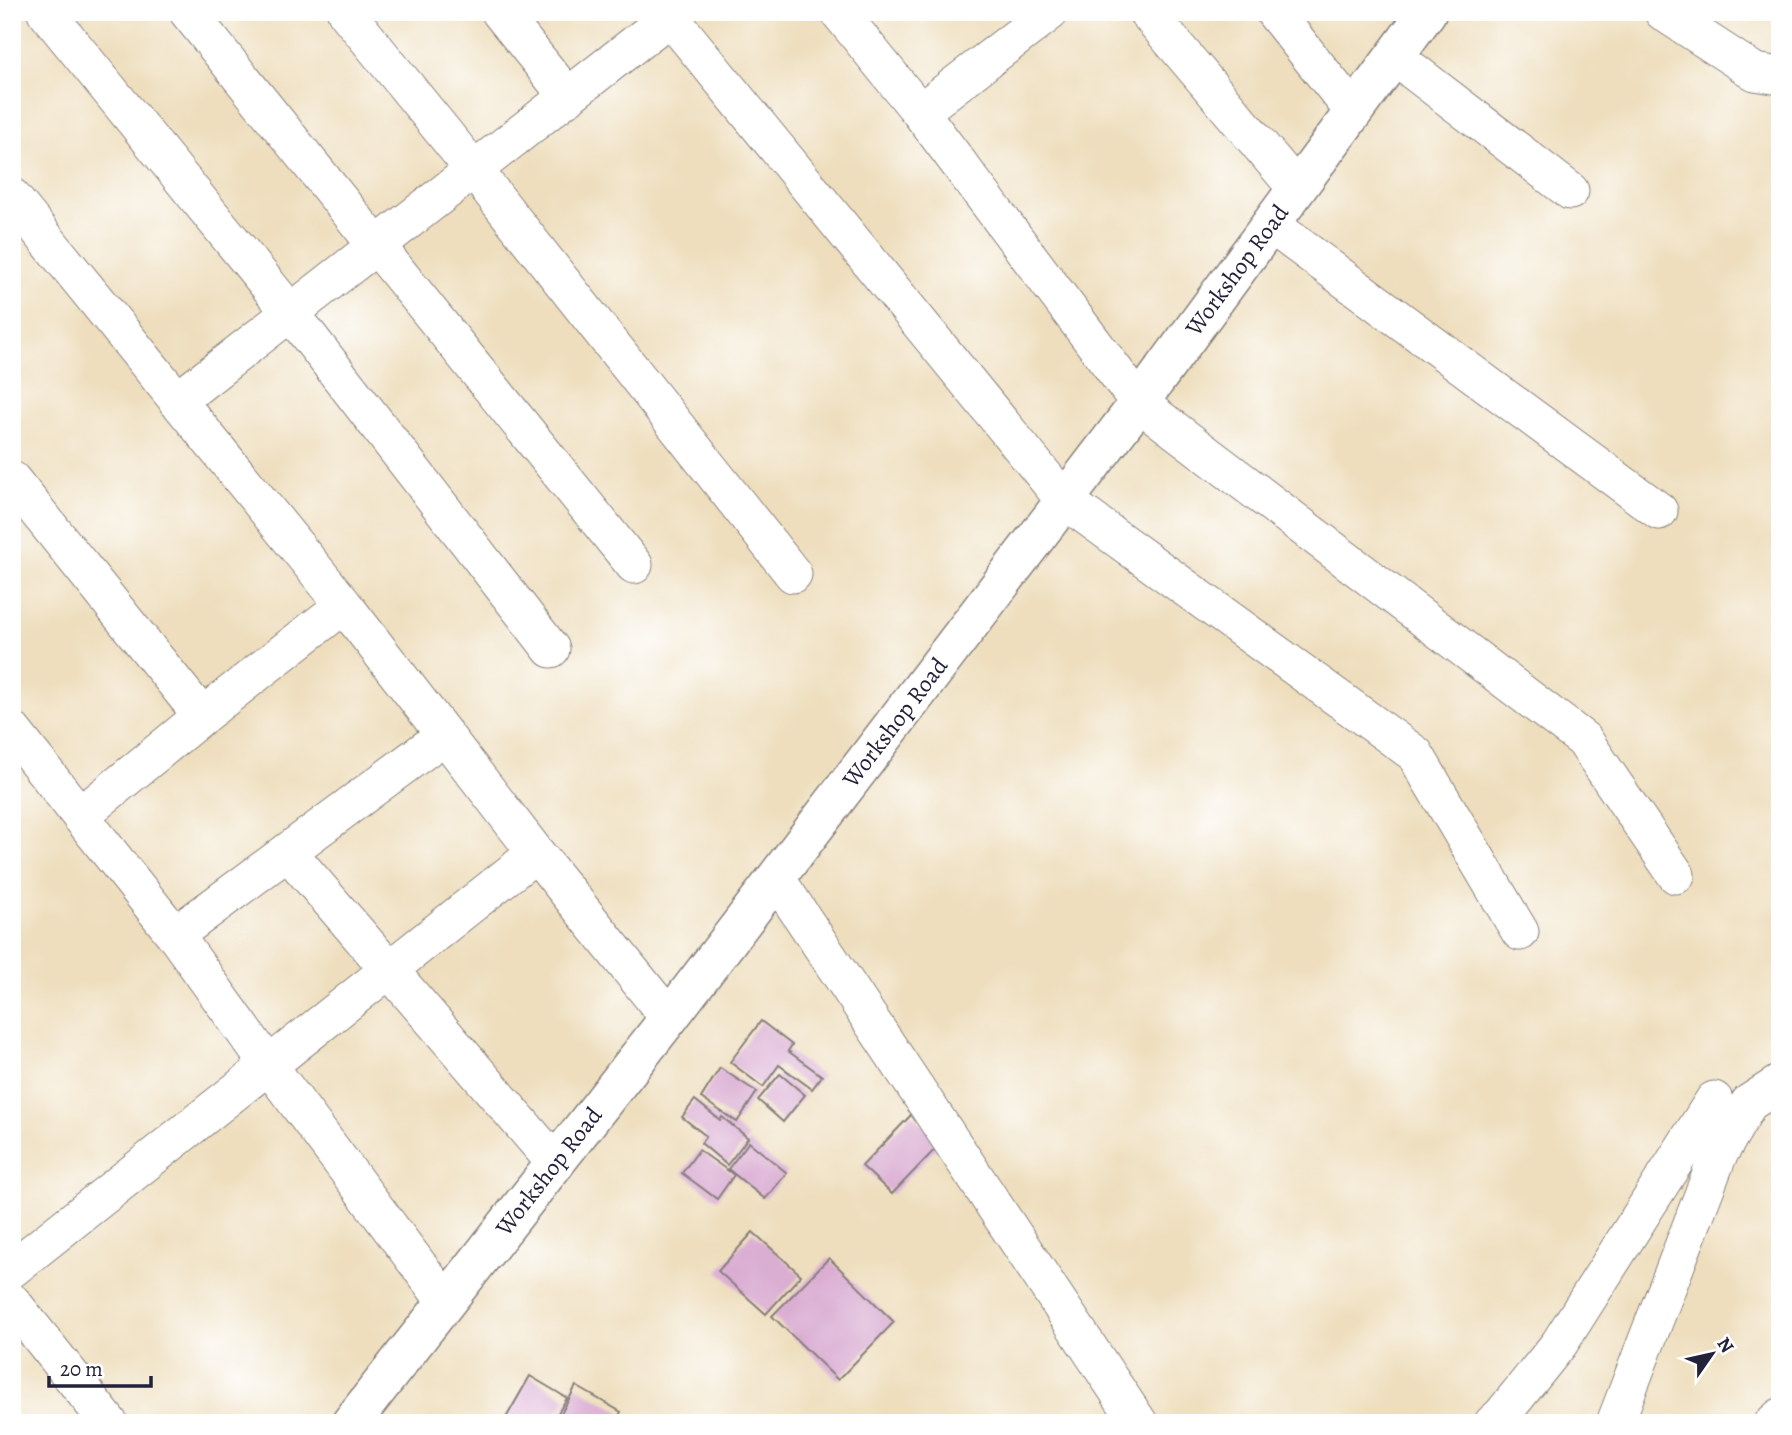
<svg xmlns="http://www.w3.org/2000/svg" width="1792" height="1435" font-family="Alegreya,serif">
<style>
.building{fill:#daadd3}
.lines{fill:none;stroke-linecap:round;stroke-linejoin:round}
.minor-casing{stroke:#88807c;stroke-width:39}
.tertiary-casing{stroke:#88807c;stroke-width:41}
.minor{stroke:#fff;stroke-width:37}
.tertiary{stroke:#fff;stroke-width:38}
.labels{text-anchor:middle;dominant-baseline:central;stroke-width:5;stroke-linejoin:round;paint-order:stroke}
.street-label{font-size:24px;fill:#22223b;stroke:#fff}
</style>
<rect width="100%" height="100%" fill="#fff"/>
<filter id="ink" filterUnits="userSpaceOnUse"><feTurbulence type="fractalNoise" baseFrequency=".0143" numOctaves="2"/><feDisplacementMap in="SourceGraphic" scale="14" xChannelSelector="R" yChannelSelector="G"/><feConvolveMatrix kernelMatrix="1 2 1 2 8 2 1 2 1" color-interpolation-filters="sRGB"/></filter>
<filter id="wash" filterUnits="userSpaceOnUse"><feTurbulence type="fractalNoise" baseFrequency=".00686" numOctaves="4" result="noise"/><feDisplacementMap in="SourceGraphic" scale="28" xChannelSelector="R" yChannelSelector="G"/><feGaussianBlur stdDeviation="1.57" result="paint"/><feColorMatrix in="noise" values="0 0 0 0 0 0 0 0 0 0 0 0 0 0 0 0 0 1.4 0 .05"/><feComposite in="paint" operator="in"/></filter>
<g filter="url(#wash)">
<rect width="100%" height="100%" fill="#eedebd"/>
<g id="blocks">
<path class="building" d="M 761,1021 L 792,1045 L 788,1051 L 822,1076 L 812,1089 L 779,1065 L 763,1087 L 730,1062 Z
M 720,1068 L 757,1092 L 737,1122 L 701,1098 Z
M 780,1074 L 805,1095 L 783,1122 L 758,1100 Z
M 695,1100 L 720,1120 L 722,1117 L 748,1138 L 727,1165 L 701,1143 L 706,1136 L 682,1117 Z
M 912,1114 L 942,1142 L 892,1194 L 862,1166 Z
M 749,1142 L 787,1173 L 765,1199 L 728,1169 Z
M 699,1150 L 734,1175 L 717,1199 L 682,1173 Z
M 753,1232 L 801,1275 L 766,1314 L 718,1271 Z
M 829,1258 L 894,1322 L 838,1380 L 772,1316 Z
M 530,1376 L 567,1398 L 552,1423 L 503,1423 Z
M 576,1386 L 621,1412 L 615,1423 L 556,1423 Z"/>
</g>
</g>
<g filter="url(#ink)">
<use href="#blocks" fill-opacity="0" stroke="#88807c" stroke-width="2"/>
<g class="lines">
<g class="minor-casing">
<path id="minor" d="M 46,12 L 290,312 L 551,649
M 188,12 L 634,565
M 346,12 L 474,170 L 793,574
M 500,12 L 568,97
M 839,12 L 920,112 L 1139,403 L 1584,740 L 1676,875
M 1147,12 L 1297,189
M 1274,12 L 1354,112
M 1663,12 L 1755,72 L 1780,76
M 670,17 L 1064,500 L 1415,754 L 1520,932
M 1395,57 L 1570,191
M 920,112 L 1050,12
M 12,197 L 344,605 L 536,853 L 669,1018
M 1271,225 L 1659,511
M 177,401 L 676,12
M 12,480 L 202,716
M 12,730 L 175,935 L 269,1066 L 446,1302
M 80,816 L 202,716 L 344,605
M 288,852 L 556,1164
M 776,878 L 1139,1423
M 175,935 L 445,735
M 12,1269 L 536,853
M 12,1302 L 109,1423
M 1493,1423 L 1501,1416 L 1559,1344 L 1714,1100
M 1615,1423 L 1718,1156 L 1749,1103 L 1780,1083
M 1773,1423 L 1780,1417"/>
</g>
<g class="tertiary-casing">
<g id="tertiary">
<path id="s1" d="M 351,1423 L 669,1018 L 1139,403 L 1427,12"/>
</g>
</g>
<use href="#minor" class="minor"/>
<use href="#tertiary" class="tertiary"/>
</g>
</g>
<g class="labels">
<g class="street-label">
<text stroke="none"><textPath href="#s1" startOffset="1454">Workshop Road</textPath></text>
<text stroke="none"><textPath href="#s1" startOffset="887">Workshop Road</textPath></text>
<text stroke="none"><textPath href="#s1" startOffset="320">Workshop Road</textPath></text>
</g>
</g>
<rect width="1792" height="1435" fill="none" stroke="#fff" stroke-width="42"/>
<g transform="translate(1712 1354) rotate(56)" stroke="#ffffff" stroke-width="5" paint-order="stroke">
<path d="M0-5L12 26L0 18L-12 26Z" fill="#22223b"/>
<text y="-10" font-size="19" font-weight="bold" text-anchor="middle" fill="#22223b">N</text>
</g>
<path d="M49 1376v10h102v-10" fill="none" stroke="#22223b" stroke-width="3.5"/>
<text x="60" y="1376" font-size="21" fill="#22223b" stroke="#ffffff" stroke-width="5" paint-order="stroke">20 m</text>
</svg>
